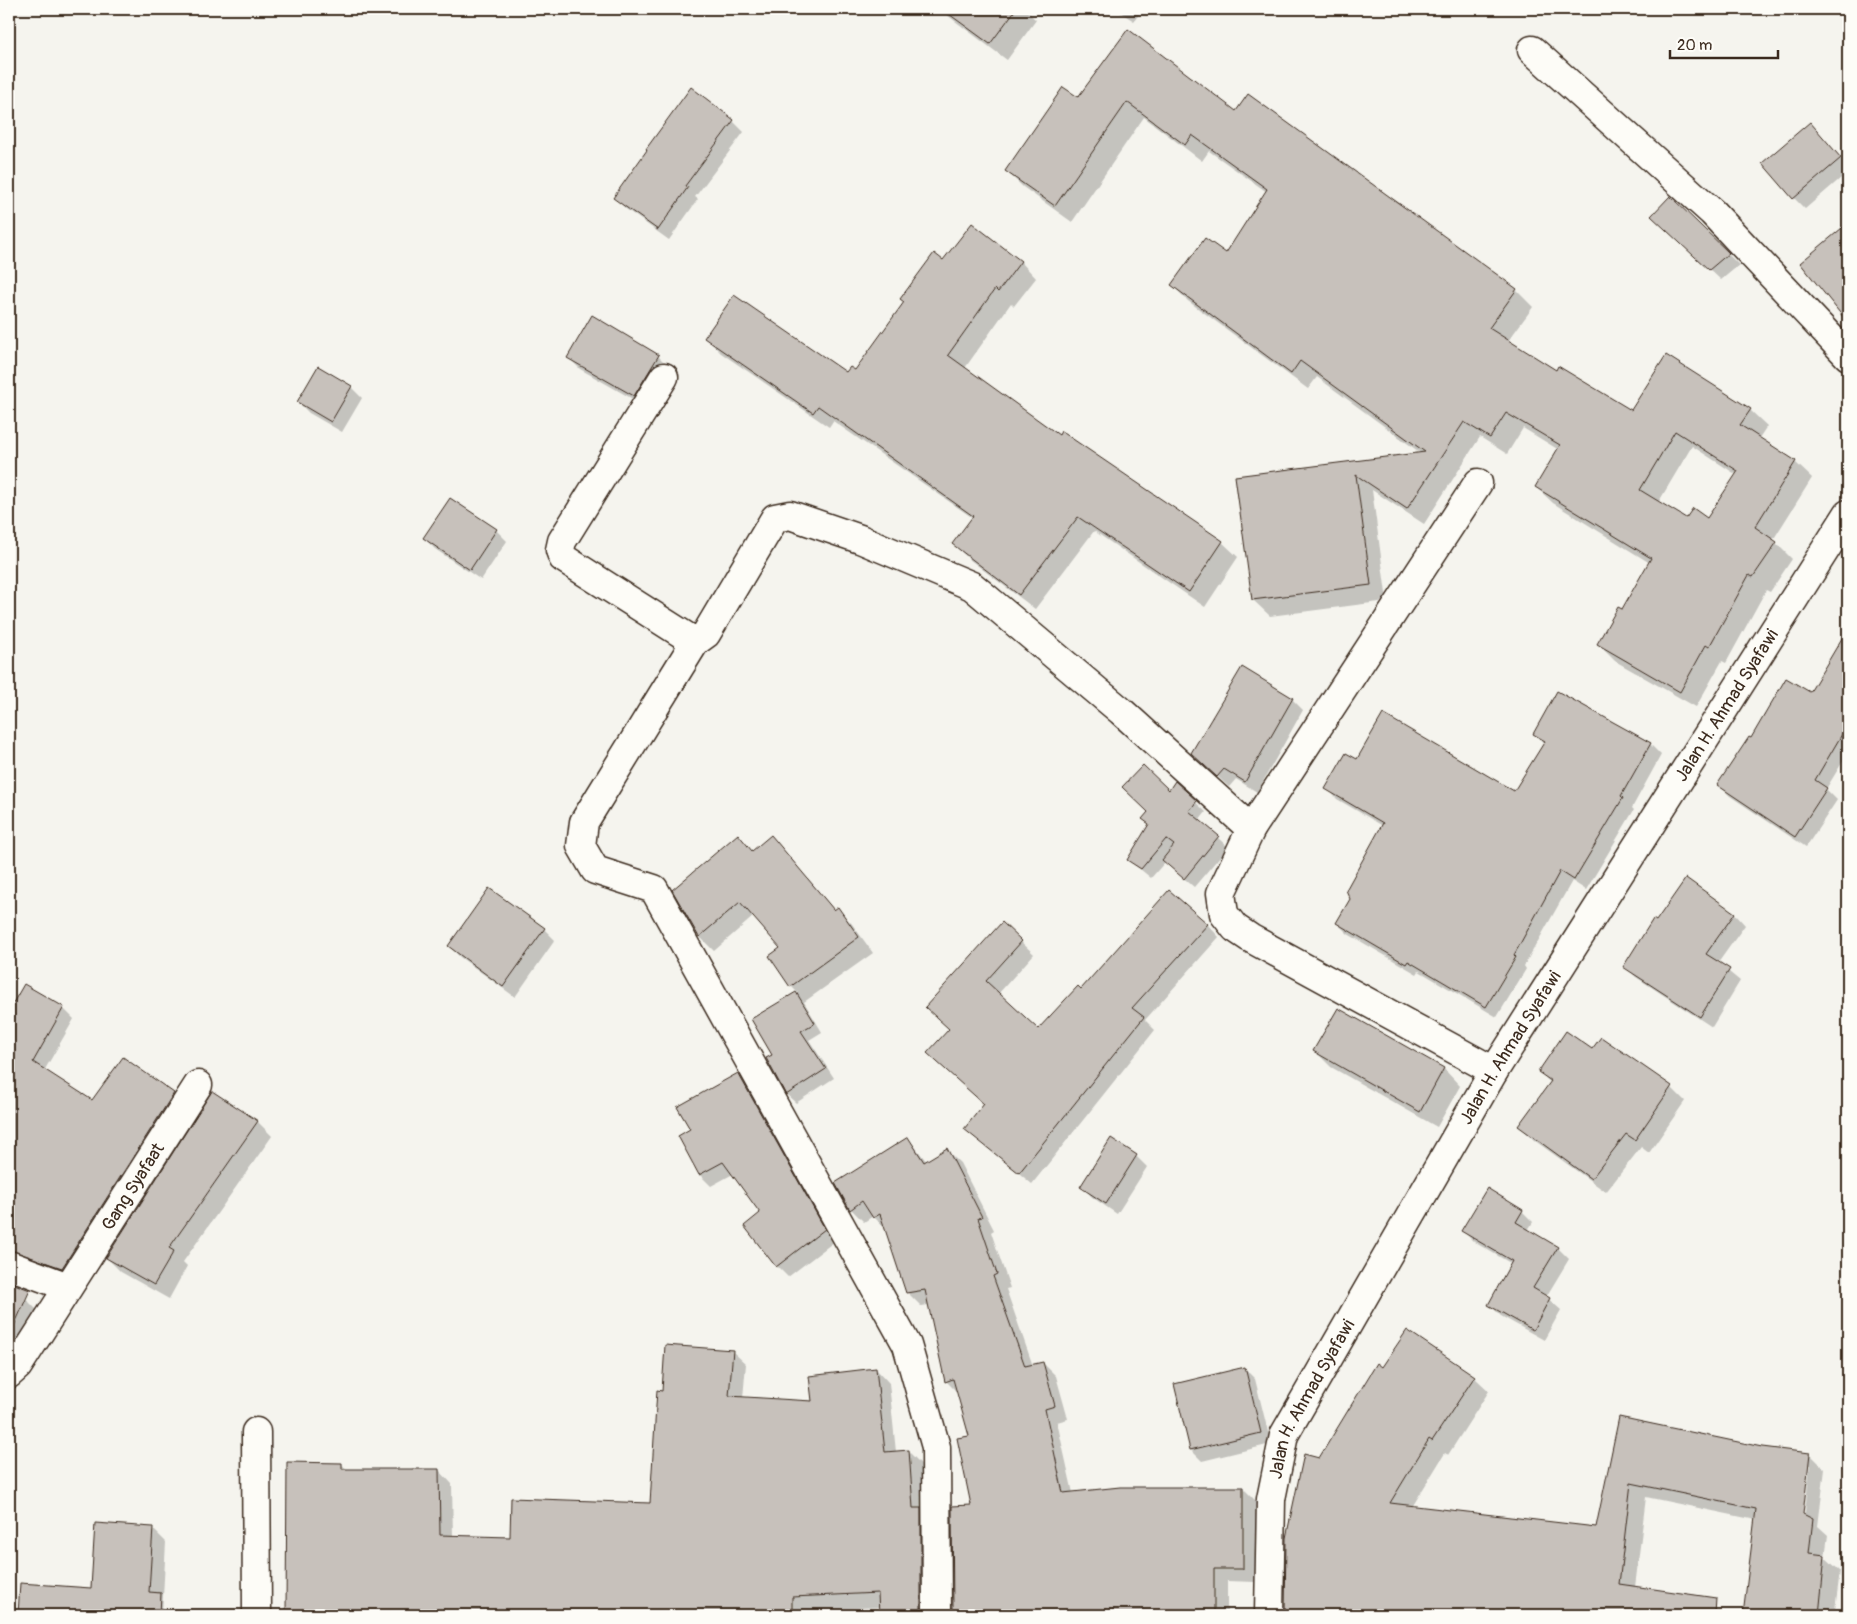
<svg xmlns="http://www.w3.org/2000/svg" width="1857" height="1624" font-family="Pangolin,sans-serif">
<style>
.shadow{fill:#0003;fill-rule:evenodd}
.building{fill:#c7c1bb;stroke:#3b2a1e;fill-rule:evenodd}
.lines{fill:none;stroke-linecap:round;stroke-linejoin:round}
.minor-casing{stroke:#3b2a1e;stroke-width:31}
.minor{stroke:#fdfcf7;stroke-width:28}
.labels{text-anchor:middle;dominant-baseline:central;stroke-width:4;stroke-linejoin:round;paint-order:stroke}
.street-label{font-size:18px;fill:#3b2a1e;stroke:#fdfcf7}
</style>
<rect width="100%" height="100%" fill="#f5f4ee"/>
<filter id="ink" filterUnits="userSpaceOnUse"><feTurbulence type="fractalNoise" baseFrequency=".02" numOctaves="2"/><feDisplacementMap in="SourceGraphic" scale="10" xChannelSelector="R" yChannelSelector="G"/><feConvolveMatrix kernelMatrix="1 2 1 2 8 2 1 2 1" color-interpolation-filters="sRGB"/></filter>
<g filter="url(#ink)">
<path class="shadow" d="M 939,9 L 1025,9 L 1036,20 L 1007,60 Z
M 1115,9 L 1143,9 L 1134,21 Z
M 1128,31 L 1237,113 L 1248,96 L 1516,290 L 1533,307 L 1508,341 L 1556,371 L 1631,412 L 1750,410 L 1767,426 L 1759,438 L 1795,462 L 1812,478 L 1773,540 L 1792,559 L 1770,592 L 1766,590 L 1726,663 L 1722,661 L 1696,707 L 1615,661 L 1598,644 L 1622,610 L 1650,563 L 1553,503 L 1536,487 L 1559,450 L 1523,428 L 1507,454 L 1480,437 L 1424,524 L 1372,490 L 1387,601 L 1270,616 L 1253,600 L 1237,477 L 1422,454 L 1317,377 L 1308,389 L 1188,301 L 1172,285 L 1226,255 L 1267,192 L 1209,151 L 1202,161 L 1144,117 L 1072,222 L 1023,187 L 1006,171 L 1078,99 ZM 1692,446 L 1737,475 L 1707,519 L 1687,520 L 1658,503 Z
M 733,121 L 744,132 L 695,197 L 698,199 L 669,240 L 626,209 L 615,198 Z
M 1810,124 L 1848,166 L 1848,172 L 1805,209 L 1794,198 Z
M 1670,197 L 1739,265 L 1721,280 L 1664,227 Z
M 972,225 L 1021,262 L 1036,278 L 1014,306 L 1011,303 L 965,368 L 1059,436 L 1061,433 L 1222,542 L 1238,557 L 1205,607 L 1094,531 L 1035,609 L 969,559 L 953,544 L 973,518 L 833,421 L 829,427 L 721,353 L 706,338 L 846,374 L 856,372 Z
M 1848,225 L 1848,321 L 1801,263 Z
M 658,356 L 669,367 L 645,406 L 580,369 L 569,358 Z
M 351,387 L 362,398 L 342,432 L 309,413 L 298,402 Z
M 496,530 L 507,541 L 481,580 L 435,549 L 424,538 Z
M 1848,631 L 1848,753 L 1826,789 L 1837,800 L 1806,847 L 1730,796 L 1719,785 L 1752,740 L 1810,694 Z
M 1292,699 L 1303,710 L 1257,792 L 1236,779 L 1229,787 L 1204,764 Z
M 1534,734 L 1650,744 L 1661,755 L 1632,808 L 1634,810 L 1586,890 L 1572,881 L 1524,966 L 1526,969 L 1497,1017 L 1419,971 L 1417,974 L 1348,934 L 1337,923 L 1351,899 L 1383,826 L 1337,799 L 1327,788 L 1357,761 L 1514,793 L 1545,744 Z
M 1175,783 L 1206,812 L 1199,821 L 1228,847 L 1194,887 L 1165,862 L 1151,878 L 1129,860 Z
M 738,836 L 753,852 L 771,837 L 835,911 L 838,909 L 852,924 L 873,953 L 804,1002 L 822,1032 L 809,1040 L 834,1078 L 796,1103 L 787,1095 L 768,1059 L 774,1055 L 753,1020 L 798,993 L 791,986 L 782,948 L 754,916 L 714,951 L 700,937 L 674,890 Z
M 1686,880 L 1735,914 L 1745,925 L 1718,963 L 1740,981 L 1712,1027 L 1636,977 L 1625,967 Z
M 490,890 L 544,929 L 555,940 L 515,997 L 460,957 L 449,946 Z
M 1002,924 L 1034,954 L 998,994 L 1038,1030 L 1081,991 L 1207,924 L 1219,937 L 1145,1020 L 1155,1030 L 1032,1184 L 966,1129 L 986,1104 L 950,1029 Z
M 24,986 L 63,1008 L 74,1019 L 44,1071 L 92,1101 L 123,1058 L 173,1094 L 184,1105 L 73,1278 L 9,1254 L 9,1012 Z
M 1338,1009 L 1444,1069 L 1460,1086 L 1437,1127 L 1331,1067 L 1315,1051 Z
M 1592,1051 L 1671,1087 L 1685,1101 L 1649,1153 L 1641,1147 L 1606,1192 L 1534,1140 L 1520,1126 L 1551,1083 L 1539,1072 Z
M 738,1075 L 749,1086 L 835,1241 L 788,1277 L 777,1266 L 762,1213 L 733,1174 L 711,1186 L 700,1175 L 680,1136 L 691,1130 Z
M 212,1092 L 258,1122 L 272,1136 L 183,1262 L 187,1266 L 169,1299 L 121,1272 L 107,1258 Z
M 908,1138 L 927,1162 L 946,1150 L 960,1163 L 994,1230 L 991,1232 L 1010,1288 L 1006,1289 L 1033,1366 L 1043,1363 L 1056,1376 L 1068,1419 L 1057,1422 L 1073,1493 L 1243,1488 L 1256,1501 L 1256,1582 L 1227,1581 L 1227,1615 L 958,1615 L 954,1611 L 973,1506 L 970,1437 L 959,1394 L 946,1381 L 929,1305 L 921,1306 L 907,1292 L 887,1230 L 873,1216 L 864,1222 L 851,1209 Z
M 1136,1156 L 1147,1167 L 1117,1214 L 1092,1197 L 1082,1186 Z
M 1522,1211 L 1533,1222 L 1528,1230 L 1558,1248 L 1569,1259 L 1546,1297 L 1561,1310 L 1544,1340 L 1501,1316 L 1490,1305 L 1512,1264 L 1474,1242 L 1463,1231 Z
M 9,1292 L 26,1299 L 37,1310 L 18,1352 L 9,1348 Z
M 732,1351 L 746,1364 L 743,1398 L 813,1403 L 876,1369 L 889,1383 L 896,1452 L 908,1451 L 922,1465 L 934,1615 L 909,1615 L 928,1614 L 928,1612 L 881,1615 L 880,1607 L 805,1610 L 805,1615 L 288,1615 L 288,1464 L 341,1464 L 348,1470 L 439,1470 L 452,1484 L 453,1537 L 511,1538 L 651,1504 L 663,1392 Z
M 1244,1368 L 1255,1379 L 1271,1444 L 1202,1461 L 1191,1450 Z
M 1383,1368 L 1474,1377 L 1489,1391 L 1448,1455 L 1445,1453 L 1412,1507 L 1597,1528 L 1620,1418 L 1762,1448 L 1810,1454 L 1825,1469 L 1818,1526 L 1828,1535 L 1825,1557 L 1840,1571 L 1835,1610 L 1848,1611 L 1848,1615 L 1745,1615 L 1756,1520 L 1646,1497 L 1635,1587 L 1699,1610 L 1698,1615 L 1286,1615 L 1287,1538 L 1319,1459 ZM 1808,1465 L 1810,1465 L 1804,1521 L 1801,1520 Z
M 152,1528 L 166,1542 L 162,1615 L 19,1615 L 21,1585 L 92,1589 Z"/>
<path class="building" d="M 942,9 L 1016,9 L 990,44 Z
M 1128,29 L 1236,111 L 1248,94 L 1517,289 L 1489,328 L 1556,370 L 1558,366 L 1631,410 L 1666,355 L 1751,409 L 1740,425 L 1796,461 L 1755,527 L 1777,542 L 1753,577 L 1749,575 L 1709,647 L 1706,645 L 1680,692 L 1597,644 L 1618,607 L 1622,609 L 1651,558 L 1535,487 L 1560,445 L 1506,413 L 1490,438 L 1464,422 L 1407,509 L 1356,475 L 1371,585 L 1252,600 L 1235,476 L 1425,452 L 1300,361 L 1291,374 L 1171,285 L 1205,238 L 1226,253 L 1267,189 L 1192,135 L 1185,145 L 1127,102 L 1055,206 L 1005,171 L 1063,87 L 1078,97 ZM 1675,431 L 1738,471 L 1707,518 L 1693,508 L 1686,518 L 1640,490 Z
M 691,87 L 734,120 L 685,186 L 688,187 L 658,230 L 613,198 L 647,150 L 646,149 Z
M 1810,122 L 1841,158 L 1793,199 L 1762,163 Z
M 1670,196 L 1729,253 L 1709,270 L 1651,216 Z
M 972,223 L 1021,261 L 998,292 L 995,289 L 948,355 L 1059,435 L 1061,431 L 1223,541 L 1189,592 L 1078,517 L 1019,595 L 952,544 L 973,516 L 818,406 L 813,413 L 704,338 L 734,295 L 846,372 L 850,367 L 855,370 L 904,302 L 900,299 L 934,253 L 943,260 Z
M 1848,223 L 1848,323 L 1800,263 Z
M 592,315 L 659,355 L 634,396 L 567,358 Z
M 318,366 L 352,386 L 331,422 L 297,402 Z
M 450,498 L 497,529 L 470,570 L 423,538 Z
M 1848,628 L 1848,724 L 1815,780 L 1827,788 L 1795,837 L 1717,785 L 1749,737 L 1751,738 L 1786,678 L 1810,692 Z
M 1242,667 L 1293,698 L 1245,782 L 1224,769 L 1217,777 L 1191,753 Z
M 1557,691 L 1651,743 L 1621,796 L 1623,798 L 1574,880 L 1560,871 L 1514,955 L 1516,957 L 1486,1007 L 1408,961 L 1406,964 L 1336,923 L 1350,899 L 1346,890 L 1383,823 L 1325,789 L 1346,753 L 1357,759 L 1383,714 L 1514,791 L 1545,741 L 1533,734 Z
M 1143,765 L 1169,790 L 1175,781 L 1197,801 L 1189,811 L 1219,836 L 1184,879 L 1162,860 L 1174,845 L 1166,839 L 1141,869 L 1127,860 L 1149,824 L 1142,819 L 1148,812 L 1122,787 Z
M 738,834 L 752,851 L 771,835 L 834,910 L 838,907 L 859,937 L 790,987 L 769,956 L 780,948 L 740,902 L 699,937 L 672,890 Z
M 1686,878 L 1735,913 L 1706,954 L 1730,969 L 1700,1017 L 1623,967 L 1653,919 L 1656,921 Z
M 489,888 L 545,928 L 503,987 L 448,946 Z
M 1169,890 L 1208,924 L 1132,1008 L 1144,1017 L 1019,1173 L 964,1129 L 984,1104 L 927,1053 L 949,1029 L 925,1007 L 1002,922 L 1022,941 L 986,981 L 1038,1029 L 1078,986 L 1081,989 Z
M 24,984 L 64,1007 L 33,1062 L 92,1100 L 123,1057 L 174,1093 L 62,1268 L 9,1250 L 9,1010 Z
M 796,992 L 815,1023 L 801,1031 L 826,1069 L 786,1095 L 766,1058 L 772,1055 L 751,1019 Z
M 1338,1008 L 1444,1068 L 1420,1112 L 1313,1051 Z
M 1566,1031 L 1592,1049 L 1601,1037 L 1672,1086 L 1635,1140 L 1626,1134 L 1591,1179 L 1518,1126 L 1551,1081 L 1538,1072 Z
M 738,1073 L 825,1229 L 776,1267 L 744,1226 L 760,1213 L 723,1162 L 699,1175 L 678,1136 L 690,1129 L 677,1107 Z
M 212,1091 L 258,1121 L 169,1248 L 174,1251 L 154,1285 L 106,1258 Z
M 908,1137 L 924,1162 L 947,1148 L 982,1217 L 978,1218 L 997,1274 L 993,1276 L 1025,1366 L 1043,1362 L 1055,1406 L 1045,1409 L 1063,1493 L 1120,1487 L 1243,1487 L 1243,1569 L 1214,1569 L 1214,1615 L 963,1615 L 963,1611 L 953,1612 L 952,1506 L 971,1505 L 957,1438 L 969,1436 L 953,1379 L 945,1382 L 925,1290 L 906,1293 L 880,1214 L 873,1218 L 862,1201 L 850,1210 L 835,1183 Z
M 1111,1138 L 1137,1155 L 1106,1204 L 1080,1187 Z
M 1487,1188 L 1523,1210 L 1516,1222 L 1558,1247 L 1533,1288 L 1550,1298 L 1533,1330 L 1488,1305 L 1512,1261 L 1461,1231 Z
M 9,1282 L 30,1290 L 9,1337 Z
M 1407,1330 L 1475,1376 L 1432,1441 L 1429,1439 L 1390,1503 L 1596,1527 L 1619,1417 L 1762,1447 L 1810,1453 L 1803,1514 L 1813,1519 L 1809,1553 L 1825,1555 L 1819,1615 L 1743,1615 L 1756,1509 L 1631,1483 L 1619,1584 L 1716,1598 L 1715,1615 L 1285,1615 L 1286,1538 L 1304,1454 L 1319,1458 L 1377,1363 L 1382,1367 Z
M 665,1345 L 733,1350 L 729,1396 L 812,1401 L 809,1376 L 876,1368 L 885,1452 L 909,1450 L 913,1508 L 921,1508 L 921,1613 L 879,1615 L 878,1593 L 792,1597 L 792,1615 L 286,1615 L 287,1462 L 342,1463 L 342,1469 L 439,1469 L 440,1535 L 510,1537 L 511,1498 L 650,1503 L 657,1390 L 662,1391 Z
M 1245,1367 L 1261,1433 L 1190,1450 L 1174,1384 Z
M 95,1523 L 153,1527 L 149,1592 L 161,1593 L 160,1615 L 18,1615 L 20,1583 L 91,1588 Z"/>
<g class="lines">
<g class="minor-casing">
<g id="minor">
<path d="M 1532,50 L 1712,212 L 1848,356"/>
<path d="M 664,377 L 562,541 L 560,550 L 563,558 L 695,642 L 706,634 L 775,518 L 790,515 L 860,539 L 972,586 L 1121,711 L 1251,829"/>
<path d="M 1478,483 L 1251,829 L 1221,893 L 1224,914 L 1235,928 L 1250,938 L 1494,1071"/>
<path d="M 695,642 L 584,822 L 581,846 L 595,870 L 654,889 L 907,1345 L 936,1447 L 937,1615"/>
<path d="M 9,1265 L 68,1287"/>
<path id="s1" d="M 9,1374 L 18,1366 L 198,1085"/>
<path d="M 256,1432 L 257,1615"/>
<path id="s2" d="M 1269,1615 L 1271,1499 L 1284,1435 L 1494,1071 L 1848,514"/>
</g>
</g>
<use href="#minor" class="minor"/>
</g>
</g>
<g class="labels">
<g class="street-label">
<text stroke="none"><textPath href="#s2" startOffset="1035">Jalan H. Ahmad Syafawi</textPath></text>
<text stroke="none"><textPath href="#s2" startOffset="630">Jalan H. Ahmad Syafawi</textPath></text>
<text stroke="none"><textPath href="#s1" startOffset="225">Gang Syafaat</textPath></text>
<text stroke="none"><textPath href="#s2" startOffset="225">Jalan H. Ahmad Syafawi</textPath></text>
</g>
</g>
<rect width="1857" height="1624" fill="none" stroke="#fdfcf7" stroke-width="30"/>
<rect x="15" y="15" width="1827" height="1594" fill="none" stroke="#3b2a1e" stroke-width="2" filter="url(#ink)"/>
<path d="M1670 50v8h108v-8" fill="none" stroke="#3b2a1e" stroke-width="2.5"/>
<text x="1677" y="50" font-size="15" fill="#3b2a1e" stroke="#fdfcf7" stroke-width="4" paint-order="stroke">20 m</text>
</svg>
